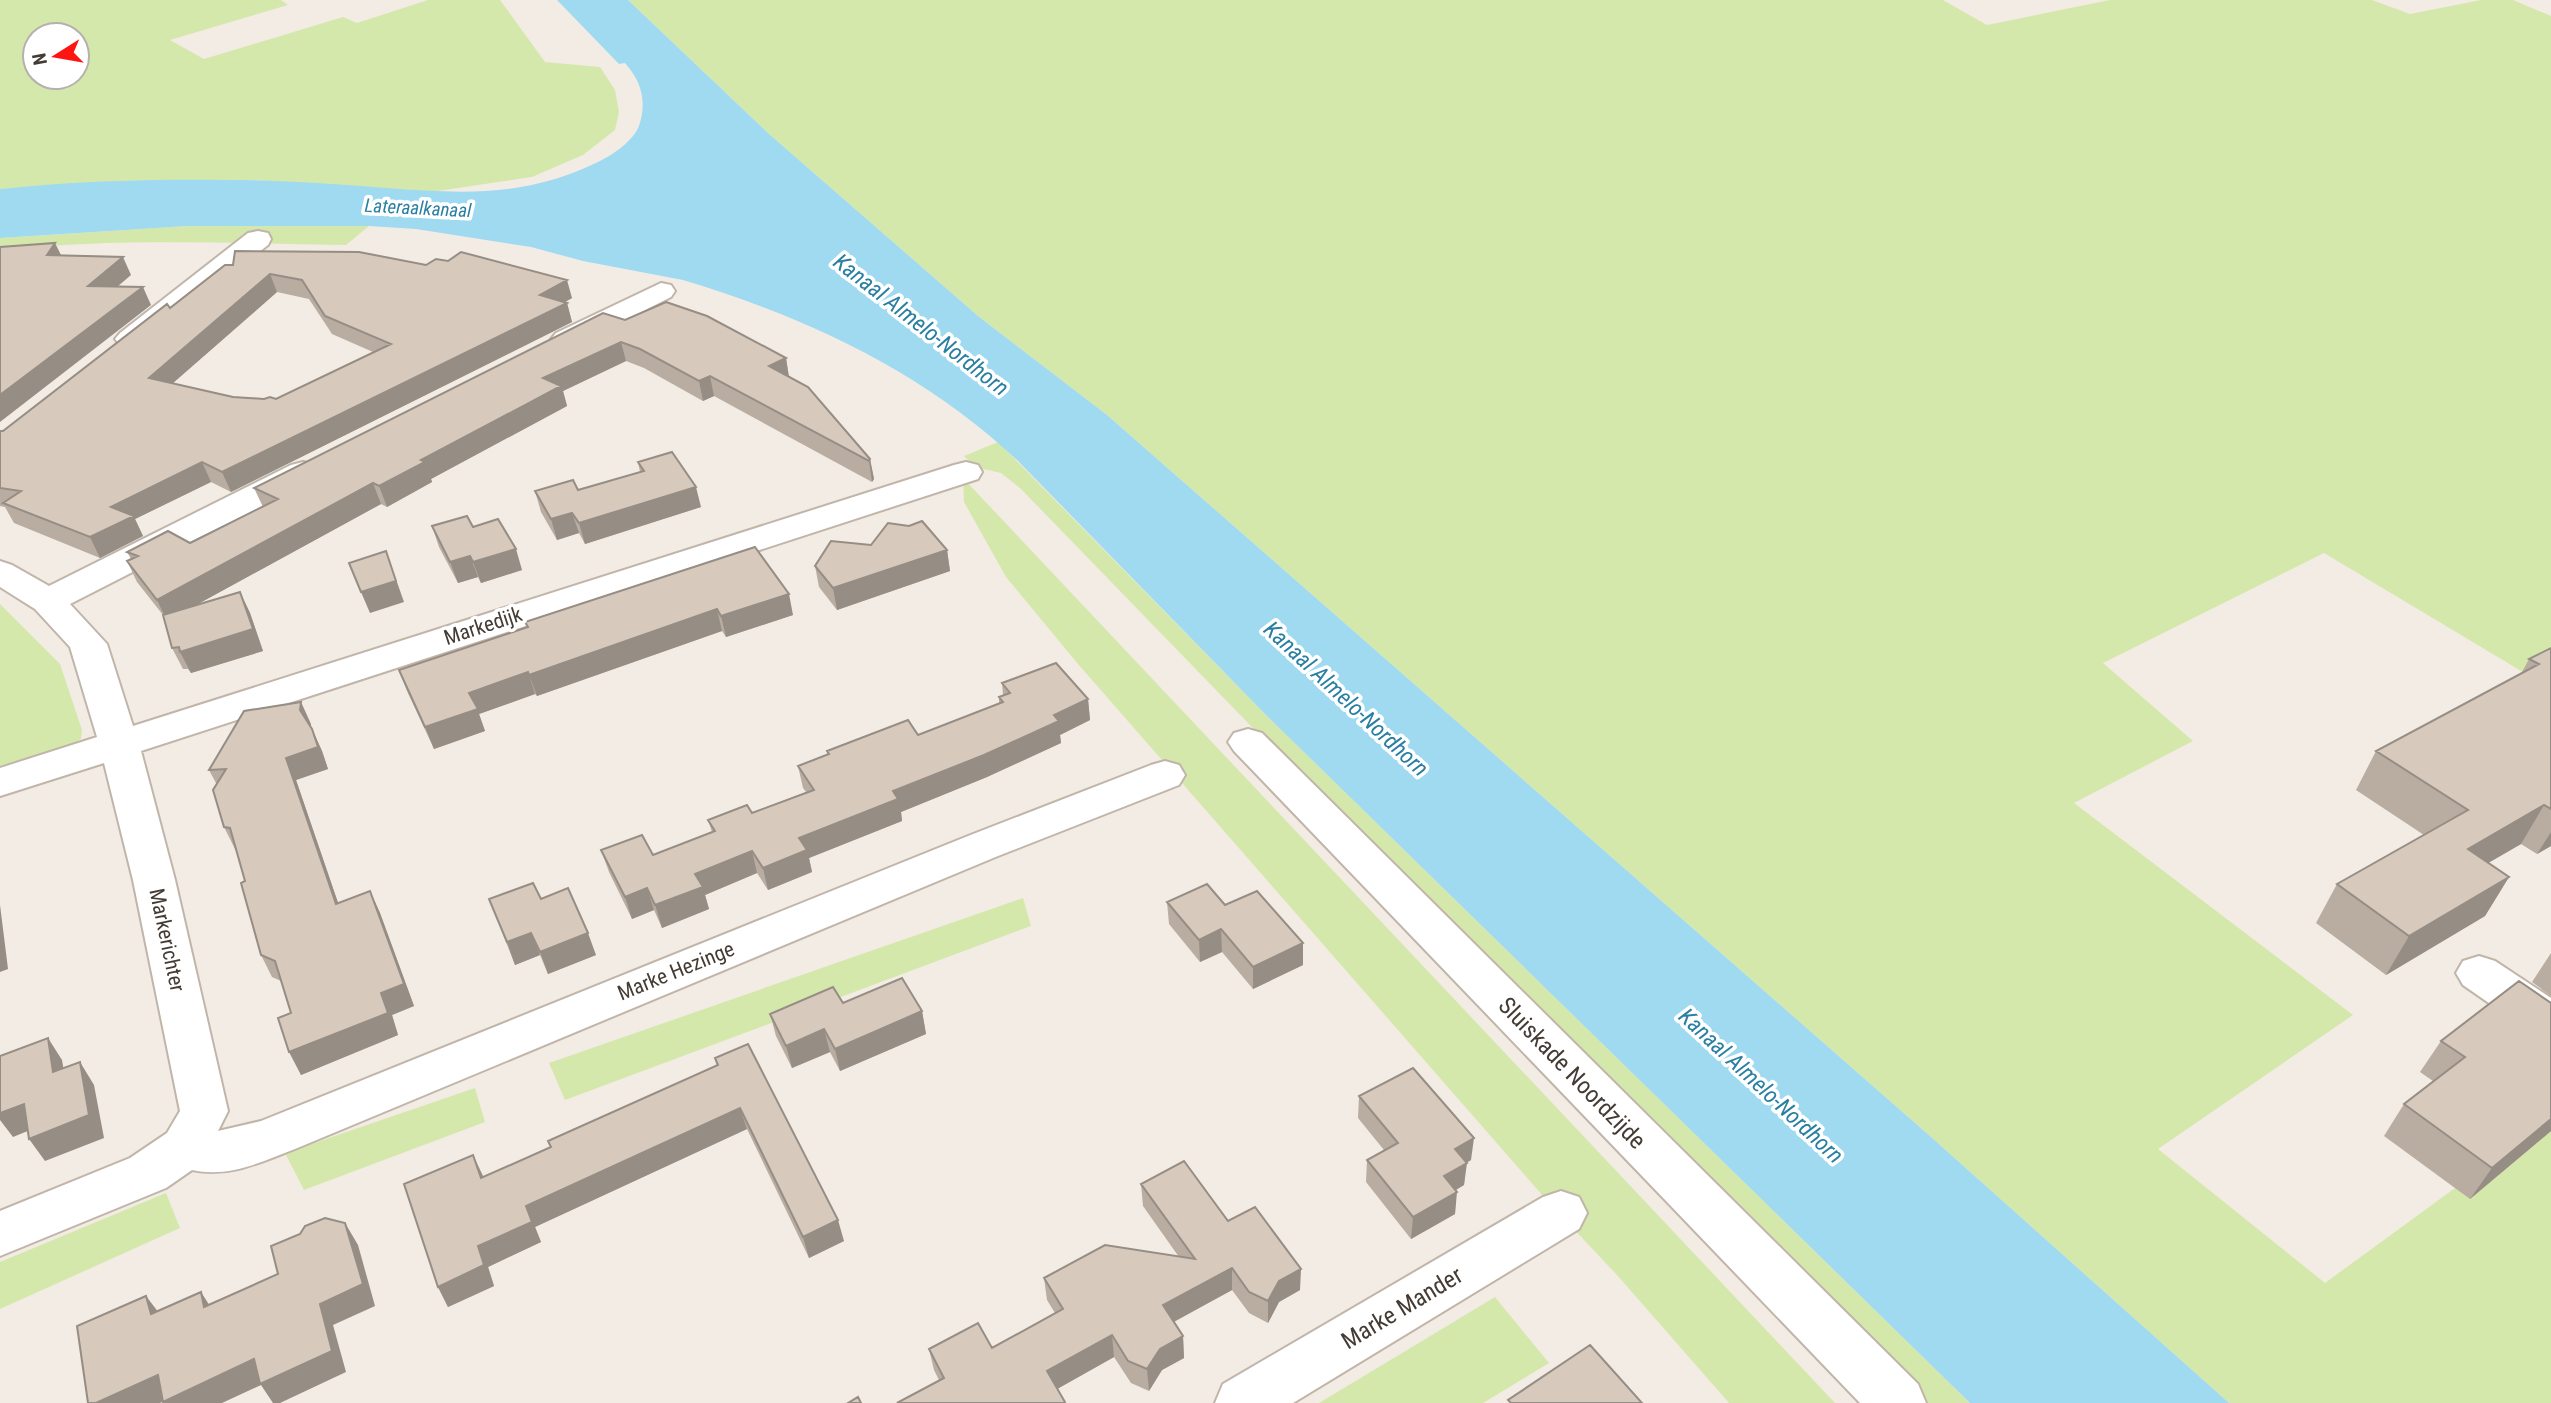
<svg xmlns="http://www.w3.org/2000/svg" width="2551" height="1403" font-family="'Roboto Condensed',sans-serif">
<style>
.green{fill:#d5e8ac;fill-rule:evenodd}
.water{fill:#9fdaf1}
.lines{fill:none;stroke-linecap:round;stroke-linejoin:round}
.minor-casing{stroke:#c1b5aa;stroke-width:4}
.minor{fill:#fff;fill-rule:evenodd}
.wall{fill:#b9ada2;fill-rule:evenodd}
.shaded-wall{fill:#968d84}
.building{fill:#d7c9bc;stroke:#968d84;stroke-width:2;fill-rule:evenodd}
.labels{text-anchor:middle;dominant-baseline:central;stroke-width:7;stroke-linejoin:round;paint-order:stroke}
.far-water-label{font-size:19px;font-style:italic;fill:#297fa1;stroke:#fff}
.street-label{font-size:21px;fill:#443c34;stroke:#fff}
.water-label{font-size:23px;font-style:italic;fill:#297fa1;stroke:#fff}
.near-street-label{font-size:24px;fill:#443c34;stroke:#fff}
</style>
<rect width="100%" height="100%" fill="#f2ece4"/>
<path class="green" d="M 0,0 L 281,0 L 288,5 L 170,40 L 204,59 L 343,17 L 357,23 L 428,0 L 500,0 L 545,62 L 600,67 L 615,90 L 619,112 L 615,130 L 583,155 L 532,177 L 431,192 L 251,180 L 173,180 L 0,189 ZM 35,35 L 77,35 L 77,77 L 35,77 Z
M 628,0 L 1943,0 L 1987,25 L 2110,0 L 2372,0 L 2410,14 L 2481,0 L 2513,0 L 2551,16 L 2551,689 L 2324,553 L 2103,663 L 2193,741 L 2074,803 L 2353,1015 L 2158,1149 L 2325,1283 L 2551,1118 L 2551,1403 L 2229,1403 L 1931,1137 L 1107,415 L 978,316 L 769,134 Z
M 187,226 L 369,226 L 346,245 C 231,243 115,238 0,250 L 0,238 Z
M 998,442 L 1266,715 L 1970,1403 L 1926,1403 L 1377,856 L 1021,489 L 1001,473 L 975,467 L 964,456 Z
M 963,478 L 1835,1403 L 1729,1403 L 1617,1275 L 1550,1204 L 1078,664 L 1006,577 L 964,502 Z
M 0,604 L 60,664 L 82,730 L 81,739 L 61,751 L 0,767 Z
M 1023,898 L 1031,926 L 565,1100 L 549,1063 Z
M 475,1088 L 485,1122 L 304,1190 L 285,1153 Z
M 166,1193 L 180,1228 L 0,1309 L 0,1262 Z
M 1495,1297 L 1549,1363 L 1483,1403 L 1319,1403 Z"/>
<path class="water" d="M 557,0 L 628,0 L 769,134 L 978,316 L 1107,415 L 1931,1137 L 2229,1403 L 1970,1403 L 1266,715 L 1018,461 C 924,372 806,317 683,280 L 583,261 L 531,247 L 416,229 L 369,226 L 187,226 L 0,238 L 0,189 C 75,181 153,179 228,180 C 281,180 335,184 387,188 C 465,194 528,197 600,161 C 614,154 633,141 639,126 C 647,102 642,82 625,63 L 619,64 Z"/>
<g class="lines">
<g class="minor-casing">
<path id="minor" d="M 258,231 L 268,233 L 271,239 L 268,245 L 140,345 L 130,348 L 120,345 L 115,339 L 120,333 L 248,233 Z
M 661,283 L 671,285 L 675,291 L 671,297 L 576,345 L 566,348 L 556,345 L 551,339 L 556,333 Z
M 303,462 L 315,465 L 319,472 L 315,479 L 70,604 L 107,644 L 133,726 L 954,465 L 966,462 L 978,465 L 982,472 L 978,479 L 141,751 L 175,880 L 228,1111 L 218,1131 L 261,1121 L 968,836 L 1151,765 L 1165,761 L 1179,765 L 1185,775 L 1179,785 L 998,856 L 295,1149 C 261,1162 229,1178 192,1170 L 166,1188 L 0,1256 L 0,1211 L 130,1158 L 167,1133 L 180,1111 L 133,880 L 104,763 L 0,796 L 0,768 L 97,737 L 70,647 L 35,609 L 0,587 L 0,561 L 12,565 L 49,586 L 291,465 Z
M 1248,729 L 1262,733 L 1918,1384 L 1926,1403 L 1860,1403 L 1234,751 L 1228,742 L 1234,733 Z
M 2479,956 L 2495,961 L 2551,998 L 2551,1040 L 2535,1035 L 2463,985 L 2456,973 L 2463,961 Z
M 1561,1191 L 1579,1197 L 1587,1213 L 1579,1229 L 1293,1403 L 1215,1403 L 1223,1384 L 1543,1197 Z"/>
</g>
<use href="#minor" class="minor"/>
</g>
<path class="wall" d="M 225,265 L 572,298 L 564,302 L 567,303 L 572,322 L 231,492 L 211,482 L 135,519 L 143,536 L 100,558 L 14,523 L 5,507 L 0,506 L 0,431 L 3,431 L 170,308 ZM 277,292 L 309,299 L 332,334 L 373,352 L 276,399 L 233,397 L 173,383 Z
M 625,320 L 786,358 L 789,377 L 870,459 L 874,479 L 872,482 L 714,396 L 703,401 L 644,368 L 626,361 L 563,391 L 567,406 L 431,479 L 432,482 L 387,507 L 381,504 L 196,605 L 240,592 L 250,613 L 263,651 L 191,673 L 188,669 L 183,669 L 172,648 L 163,615 L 137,582 L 127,561 L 131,559 L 127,552 L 190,543 L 263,507 L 254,488 Z
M 638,462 L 701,507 L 585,544 L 579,533 L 557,540 L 541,512 L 535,491 L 578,490 L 640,472 Z
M 432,526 L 473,527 L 522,570 L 481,583 L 478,577 L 458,583 L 439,547 Z
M 755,547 L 793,615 L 726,637 L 722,631 L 537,696 L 535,694 L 479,714 L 485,731 L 434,749 L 407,691 L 399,670 L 527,627 L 525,622 Z
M 947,550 L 950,571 L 837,610 L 819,587 L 815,566 Z
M 2551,648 L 2551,846 L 2537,854 L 2521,844 L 2488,863 L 2509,877 L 2485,916 L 2386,975 L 2316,923 L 2337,884 L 2424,835 L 2356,790 L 2376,751 L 2521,674 L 2529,659 Z
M 1002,683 L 1088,699 L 1090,720 L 1060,735 L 1061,743 L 987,777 L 901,812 L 902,821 L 809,858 L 812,872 L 768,890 L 757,873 L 705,895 L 709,909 L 662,928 L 654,910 L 632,919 L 609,872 L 601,850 L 653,855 L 712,832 L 708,820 L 752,813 L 806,792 L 803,788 L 798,766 L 828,755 L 827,751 L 918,735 L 999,703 L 999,697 L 1003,695 Z
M 311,724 L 311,727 L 322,751 L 328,769 L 296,780 L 338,903 L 370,891 L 380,913 L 414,1006 L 392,1015 L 398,1035 L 301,1075 L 291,1013 L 281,981 L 272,977 L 261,955 L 245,881 L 236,850 L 235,849 L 224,827 L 217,785 L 209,770 Z
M 489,899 L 541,899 L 596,955 L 548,974 L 540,955 L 515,965 Z
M 1167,902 L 1225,905 L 1303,943 L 1303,965 L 1253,989 L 1222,952 L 1200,962 L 1169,924 Z
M 2551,953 L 2551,996 L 2532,982 Z
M 2519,981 L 2551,1131 L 2470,1199 L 2384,1136 L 2404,1104 L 2433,1081 L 2420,1072 L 2441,1041 Z
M 843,1003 L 922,1011 L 926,1034 L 840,1071 L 830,1052 L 792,1068 L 776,1036 L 770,1014 Z
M 715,1058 L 844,1241 L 809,1258 L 747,1129 L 535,1227 L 541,1242 L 488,1267 L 494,1286 L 448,1307 L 438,1287 L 551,1147 L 717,1066 Z
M 1359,1096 L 1471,1160 L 1466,1163 L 1464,1185 L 1456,1190 L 1455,1214 L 1411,1239 L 1366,1182 L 1367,1160 L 1384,1150 L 1358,1118 Z
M 1141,1184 L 1228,1221 L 1300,1290 L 1279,1302 L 1268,1323 L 1249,1313 L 1232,1290 L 1174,1322 L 1183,1336 L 1184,1358 L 1162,1370 L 1149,1391 L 1131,1383 L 1114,1357 L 1057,1389 L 1065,1403 L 897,1403 L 939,1380 L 934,1370 L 929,1349 L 992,1348 L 1055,1313 L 1047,1300 L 1044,1278 L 1179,1257 L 1143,1206 Z"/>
<path class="shaded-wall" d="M 55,243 L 64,261 L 47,255 Z
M 123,257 L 131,275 L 96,305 L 88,286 Z
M 270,274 L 277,292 L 157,397 L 149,378 Z
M 567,280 L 572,298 L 545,314 L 540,295 Z
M 143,287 L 151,305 L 0,422 L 0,395 Z
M 567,303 L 572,322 L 231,492 L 222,472 Z
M 621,342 L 626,361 L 563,391 L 567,406 L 431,479 L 432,482 L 387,507 L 379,486 L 421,460 L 543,378 Z
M 786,358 L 789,378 L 769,366 Z
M 710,376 L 714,396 L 703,401 L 699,381 Z
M 870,459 L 874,479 L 872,482 L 869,461 Z
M 202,462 L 211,482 L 135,519 L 143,536 L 100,558 L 90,537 L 111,507 Z
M 373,483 L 381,504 L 167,621 L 157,600 Z
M 696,487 L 701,507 L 585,544 L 579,523 Z
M 572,513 L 579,533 L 557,540 L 551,519 Z
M 516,549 L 522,570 L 481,583 L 473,562 Z
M 947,550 L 950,571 L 837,610 L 833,588 Z
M 386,551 L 404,602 L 370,613 L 361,592 Z
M 470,556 L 478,577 L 458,583 L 450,562 Z
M 240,592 L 250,613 L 263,651 L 191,673 L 180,652 Z
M 789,594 L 793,615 L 726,637 L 721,616 Z
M 717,609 L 722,631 L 537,696 L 529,675 Z
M 528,672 L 535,694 L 479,714 L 485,731 L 434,749 L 425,727 L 469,693 Z
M 1088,699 L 1090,720 L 1060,735 L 1061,743 L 987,777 L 901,812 L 902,821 L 809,858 L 812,872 L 768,890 L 763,868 L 799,838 L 893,791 Z
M 301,702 L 311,724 L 310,732 L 300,710 Z
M 312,729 L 322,751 L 328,769 L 296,780 L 346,926 L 336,904 L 286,758 Z
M 2544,805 L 2521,844 L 2445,888 L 2468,849 Z
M 2551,832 L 2551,846 L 2537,854 Z
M 752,851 L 757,873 L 705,895 L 709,909 L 662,928 L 655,905 L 695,874 Z
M 2509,877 L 2485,916 L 2386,975 L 2409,936 Z
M 647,888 L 654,910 L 632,919 L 625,897 Z
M 370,891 L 380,913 L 414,1006 L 392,1015 L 398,1035 L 301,1075 L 289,1052 L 381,993 Z
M 0,905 L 8,969 L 0,972 Z
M 1221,929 L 1222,952 L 1200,962 L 1199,940 Z
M 531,933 L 540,955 L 515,965 L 507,942 Z
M 588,933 L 596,955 L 548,974 L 540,952 Z
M 1303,943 L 1303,965 L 1253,989 L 1253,967 Z
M 922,1011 L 926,1034 L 840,1071 L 835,1049 Z
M 824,1029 L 830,1052 L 792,1068 L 786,1046 Z
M 48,1038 L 62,1060 L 68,1095 L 53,1072 Z
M 80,1062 L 94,1085 L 104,1138 L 45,1161 L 29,1139 Z
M 24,1104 L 40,1126 L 13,1137 L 0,1120 L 0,1113 Z
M 740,1108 L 747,1129 L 535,1227 L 541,1242 L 488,1267 L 494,1286 L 448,1307 L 438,1287 L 478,1246 L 526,1206 Z
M 2551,1119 L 2551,1131 L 2470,1199 L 2492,1168 Z
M 1474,1138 L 1471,1160 L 1452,1171 L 1455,1149 Z
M 473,1155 L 483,1176 L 491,1199 L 481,1178 Z
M 1467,1163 L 1464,1185 L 1442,1198 L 1444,1176 Z
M 1457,1192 L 1455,1214 L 1411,1239 L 1413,1217 Z
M 838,1220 L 844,1241 L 809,1258 L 803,1237 Z
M 345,1223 L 358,1245 L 375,1306 L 333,1325 L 346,1372 L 280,1403 L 273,1403 L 261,1385 L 222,1403 L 163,1403 L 163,1402 L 320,1304 Z
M 1232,1268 L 1232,1290 L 1164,1327 L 1163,1305 Z
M 1301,1269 L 1300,1290 L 1279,1302 L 1268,1323 L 1268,1301 L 1279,1281 Z
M 201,1292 L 215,1314 L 204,1307 Z
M 146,1296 L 162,1317 L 151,1314 Z
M 1112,1335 L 1114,1357 L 1050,1393 L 1047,1371 Z
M 1183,1336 L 1184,1358 L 1162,1370 L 1149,1391 L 1147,1369 L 1160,1349 Z
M 158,1375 L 174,1396 L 160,1403 L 96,1403 Z"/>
<path class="building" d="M 55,243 L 47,255 L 123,257 L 88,286 L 143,287 L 0,395 L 0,247 Z
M 235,251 L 359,252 L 426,265 L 436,259 L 448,261 L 461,252 L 567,280 L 540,295 L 567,303 L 222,472 L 202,462 L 111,507 L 134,516 L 90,537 L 3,503 L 21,491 L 0,488 L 0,431 L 3,431 L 167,304 L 170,308 L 225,265 L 233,265 ZM 270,274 L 302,280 L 325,316 L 391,344 L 276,399 L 270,397 L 264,399 L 233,397 L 149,378 Z
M 666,302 L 707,316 L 786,358 L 769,366 L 808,387 L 870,459 L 869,461 L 710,376 L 699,381 L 640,349 L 621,342 L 543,378 L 561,386 L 421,460 L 425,462 L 379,486 L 373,483 L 157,600 L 127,561 L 138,556 L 127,552 L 168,531 L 190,543 L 278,499 L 254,488 L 603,313 L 625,320 Z
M 672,452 L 696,487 L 579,523 L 572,513 L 551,519 L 535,491 L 573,480 L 578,490 L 644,471 L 638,462 Z
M 467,516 L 473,527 L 498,519 L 516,549 L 473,562 L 470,556 L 450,562 L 432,526 Z
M 922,521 L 947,550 L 833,588 L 815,566 L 831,541 L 871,545 L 888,523 L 909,526 Z
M 755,547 L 789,594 L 721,616 L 717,609 L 529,675 L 528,672 L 469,693 L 478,709 L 425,727 L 399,670 L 528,627 L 525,622 Z
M 386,551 L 396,581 L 361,592 L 349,563 Z
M 240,592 L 253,629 L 180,652 L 179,647 L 172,648 L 163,615 Z
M 2551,648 L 2551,809 L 2544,805 L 2468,849 L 2509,877 L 2409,936 L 2337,884 L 2468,810 L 2376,751 L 2539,664 L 2529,659 Z
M 1056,663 L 1088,699 L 1054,715 L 1059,721 L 984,755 L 893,791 L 898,799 L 799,838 L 807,850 L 763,868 L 752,851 L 695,874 L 703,887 L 655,905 L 647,888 L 625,897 L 601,850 L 642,835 L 653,855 L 715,831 L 708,820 L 747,805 L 752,813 L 814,790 L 798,766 L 829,754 L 827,751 L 908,720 L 918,735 L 1003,702 L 999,697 L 1010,693 L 1002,683 Z
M 301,702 L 300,710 L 312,729 L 318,747 L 286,758 L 336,904 L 370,891 L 404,984 L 381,993 L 388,1013 L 289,1052 L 278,1018 L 291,1013 L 275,961 L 261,955 L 241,883 L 245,881 L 230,828 L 224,827 L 213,790 L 226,769 L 209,770 L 244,711 Z
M 533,883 L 541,899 L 568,888 L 588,933 L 540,952 L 531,933 L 507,942 L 489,899 Z
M 1207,884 L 1225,905 L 1257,891 L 1303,943 L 1253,967 L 1221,929 L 1199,940 L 1167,902 Z
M 902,978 L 922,1011 L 835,1049 L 824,1029 L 786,1046 L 770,1014 L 833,987 L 843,1003 Z
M 2519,981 L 2551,1003 L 2551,1119 L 2492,1168 L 2404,1104 L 2465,1057 L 2441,1041 Z
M 48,1038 L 53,1072 L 80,1062 L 89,1115 L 29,1139 L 24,1104 L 0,1113 L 0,1056 Z
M 748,1044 L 838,1220 L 803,1237 L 740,1108 L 526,1206 L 532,1222 L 478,1246 L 484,1265 L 438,1287 L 404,1184 L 473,1155 L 481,1178 L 551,1147 L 548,1141 L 718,1065 L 715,1058 Z
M 1413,1068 L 1474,1138 L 1455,1149 L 1467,1163 L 1444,1176 L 1457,1192 L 1413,1217 L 1367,1160 L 1398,1143 L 1359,1096 Z
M 1184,1161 L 1228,1221 L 1255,1207 L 1301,1269 L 1279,1281 L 1268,1301 L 1249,1292 L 1232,1268 L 1163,1305 L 1183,1336 L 1160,1349 L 1147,1369 L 1128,1361 L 1112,1335 L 1047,1371 L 1065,1402 L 1064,1403 L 897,1403 L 944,1378 L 929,1349 L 978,1323 L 992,1348 L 1063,1309 L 1044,1278 L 1105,1245 L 1195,1259 L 1141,1184 Z
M 325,1218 L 345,1223 L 363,1284 L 320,1304 L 332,1351 L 260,1384 L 254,1359 L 163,1402 L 158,1375 L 96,1403 L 88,1403 L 77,1326 L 146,1296 L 151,1314 L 201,1292 L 204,1307 L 278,1274 L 271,1246 L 300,1234 L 305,1226 Z
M 1590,1345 L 1642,1403 L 1511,1403 L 1508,1400 Z
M 858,1397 L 861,1403 L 848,1403 Z"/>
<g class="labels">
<g class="far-water-label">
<text transform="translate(418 208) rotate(3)">Lateraalkanaal</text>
</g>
<g class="street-label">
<text transform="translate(483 626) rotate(-18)">Markedijk</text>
<text transform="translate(167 940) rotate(78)">Markerichter</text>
<text transform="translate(676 971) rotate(-22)">Marke Hezinge</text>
</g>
<g class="water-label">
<text transform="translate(921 325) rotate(38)">Kanaal Almelo-Nordhorn</text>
<text transform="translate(1346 699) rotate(43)">Kanaal Almelo-Nordhorn</text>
<text transform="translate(1761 1086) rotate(43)">Kanaal Almelo-Nordhorn</text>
</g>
<g class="near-street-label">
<text transform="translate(1572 1073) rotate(46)">Sluiskade Noordzijde</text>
<text transform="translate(1402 1308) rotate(-31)">Marke Mander</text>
</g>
</g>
<g transform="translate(56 56) rotate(259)"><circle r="33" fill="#ffffff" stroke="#b4b1ae" stroke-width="2"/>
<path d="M0-5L12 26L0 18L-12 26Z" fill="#fd1511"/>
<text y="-10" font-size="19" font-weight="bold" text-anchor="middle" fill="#443c34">N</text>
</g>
</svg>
